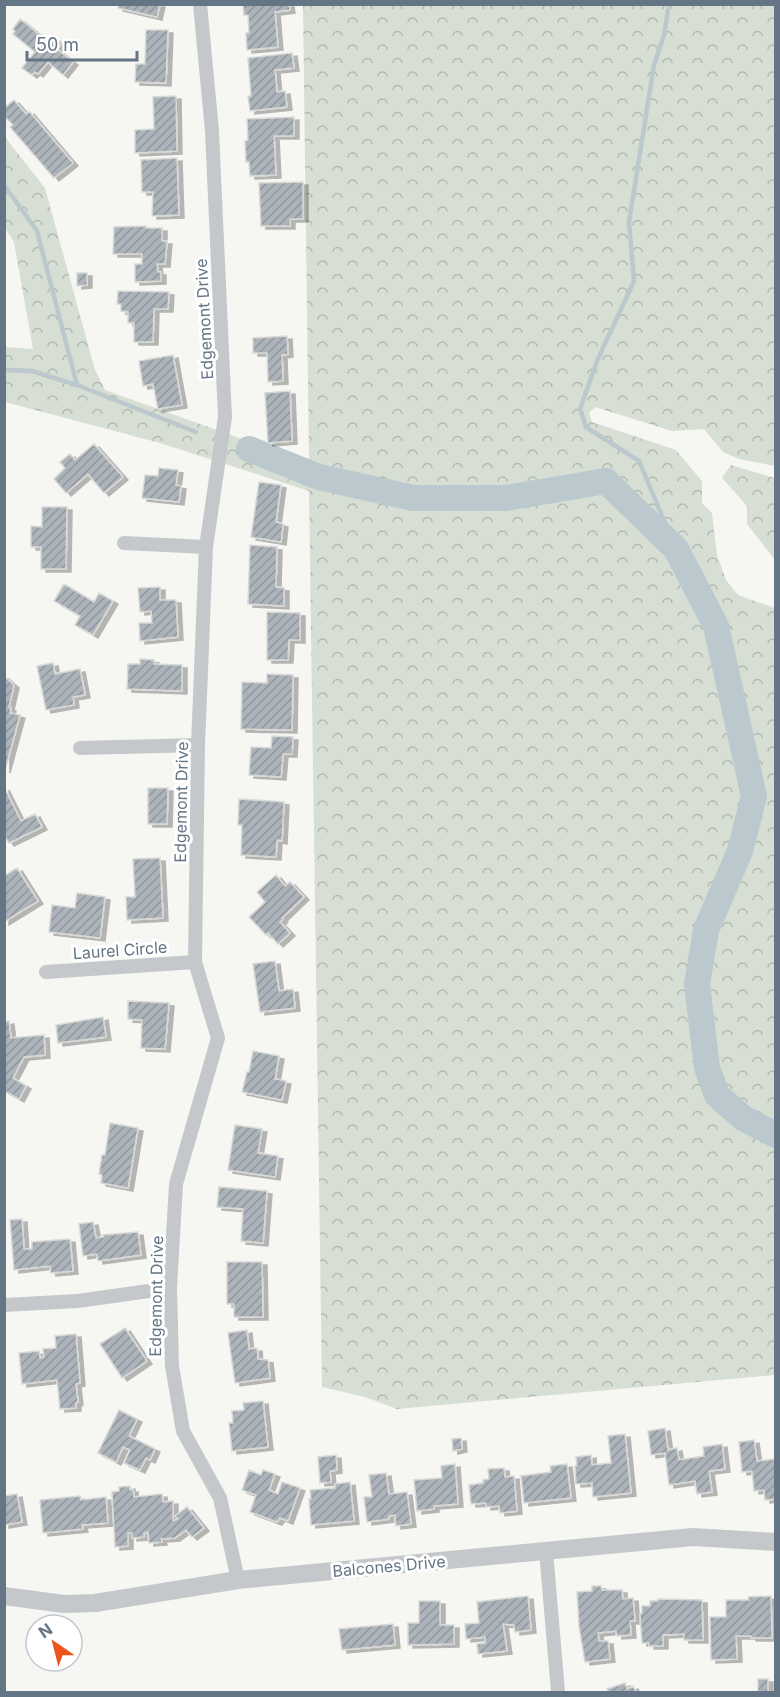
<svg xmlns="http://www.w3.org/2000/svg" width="780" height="1697" font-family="Inter,sans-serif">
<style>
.forest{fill:url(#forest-crowns)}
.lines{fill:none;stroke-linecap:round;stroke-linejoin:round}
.stream{stroke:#bbc8cd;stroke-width:4.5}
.river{stroke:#bbc8cd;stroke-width:26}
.building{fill:url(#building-hatch);stroke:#d8d8d5;stroke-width:1.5;filter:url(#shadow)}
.minor{stroke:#c4c8cb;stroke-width:14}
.tertiary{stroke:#c4c8cb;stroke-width:18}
.labels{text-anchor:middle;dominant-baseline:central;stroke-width:6;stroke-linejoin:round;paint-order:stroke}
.street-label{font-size:16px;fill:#647586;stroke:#fff}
</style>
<defs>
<pattern id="forest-crowns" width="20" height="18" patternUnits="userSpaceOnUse" patternTransform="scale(1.5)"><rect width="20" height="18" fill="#d7ded4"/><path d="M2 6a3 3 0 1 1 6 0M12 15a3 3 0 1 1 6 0" fill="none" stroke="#b2b9b2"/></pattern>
<pattern id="building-hatch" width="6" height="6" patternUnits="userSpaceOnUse" patternTransform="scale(1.5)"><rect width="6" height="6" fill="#acb3ba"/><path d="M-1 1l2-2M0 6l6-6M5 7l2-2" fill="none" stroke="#90969d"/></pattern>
<filter id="shadow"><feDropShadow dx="5" dy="3" stdDeviation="0" flood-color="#0004"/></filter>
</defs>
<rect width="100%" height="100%" fill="#f6f7f3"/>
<path class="forest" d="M 303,5 L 775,5 L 775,466 L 739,459 L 723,452 L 704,429 L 672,431 L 595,407 L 589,413 L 592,422 L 676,450 L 702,481 L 702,503 L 712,513 L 717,555 L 726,580 L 738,595 L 775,608 L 775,1375 L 397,1409 L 365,1397 L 322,1387 L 309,491 L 160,443 L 5,402 L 5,347 L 33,349 L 14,242 L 5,228 L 4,136 L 45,188 L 95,370 L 105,390 L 309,463 Z
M 731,465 L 775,478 L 775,560 L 747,524 L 747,506 L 722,478 Z"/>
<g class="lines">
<path class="stream" d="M 669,4 L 664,35 L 654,65 L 629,222 L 634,281 L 597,361 L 580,409 L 586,427 L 639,461 L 676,549
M 4,185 L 37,231 L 77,385 L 196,432
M 4,370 L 32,371 L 77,385"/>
<path class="river" d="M 249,449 L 319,477 L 413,498 L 506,498 L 606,481 L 676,549 L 716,626 L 754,796 L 740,851 L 706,930 L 697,984 L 707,1068 L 717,1095 L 743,1118 L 776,1135"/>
</g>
<path class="building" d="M 119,4 L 160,4 L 157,17 L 118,8 Z
M 243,4 L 289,4 L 290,10 L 275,12 L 278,47 L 247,50 L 246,33 L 249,33 L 248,15 L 244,15 Z
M 20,19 L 51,44 L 55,38 L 62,43 L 57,49 L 73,62 L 63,75 L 48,62 L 38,74 L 35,72 L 32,75 L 22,68 L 35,52 L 13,34 L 15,31 L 13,29 Z
M 146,30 L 168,30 L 166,83 L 135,82 L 136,64 L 145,64 Z
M 292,53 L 294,68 L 275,70 L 277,92 L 285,91 L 287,107 L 250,111 L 248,96 L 251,96 L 248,58 Z
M 176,96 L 177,151 L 135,153 L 135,130 L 154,129 L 153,97 Z
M 14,100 L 26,114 L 29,111 L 73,163 L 54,178 L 10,127 L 13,125 L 4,116 L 4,108 Z
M 294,117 L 294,136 L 274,136 L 276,175 L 250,176 L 249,162 L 246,162 L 245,141 L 248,140 L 247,119 Z
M 177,158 L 179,215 L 152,216 L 153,192 L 142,192 L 141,160 Z
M 303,182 L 303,219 L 290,219 L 290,226 L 261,226 L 259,183 Z
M 146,226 L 146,228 L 162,228 L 162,241 L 167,241 L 165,264 L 157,264 L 158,272 L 161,272 L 161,281 L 135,282 L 135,264 L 142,264 L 142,254 L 113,254 L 114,227 Z
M 77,273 L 87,273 L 87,285 L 77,286 Z
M 118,291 L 169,292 L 168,309 L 154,309 L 153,342 L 134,342 L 134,323 L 128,323 L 128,312 L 121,311 L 121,304 L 117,304 Z
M 287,336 L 288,354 L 282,355 L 283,381 L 268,382 L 267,353 L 253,353 L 253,338 Z
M 173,355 L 182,405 L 158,409 L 153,384 L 143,386 L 139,361 Z
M 290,391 L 292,441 L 268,443 L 265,393 Z
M 94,444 L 123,477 L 104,493 L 88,474 L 66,493 L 54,479 L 65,468 L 60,462 L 70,454 L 75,460 Z
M 159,468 L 178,470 L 176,485 L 181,486 L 179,502 L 142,498 L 145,475 L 158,476 Z
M 259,482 L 281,485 L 276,522 L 283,524 L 281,542 L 251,537 Z
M 42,507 L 67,507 L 66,569 L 41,569 L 41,547 L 31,547 L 31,526 L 42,527 Z
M 250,545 L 277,547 L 276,587 L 284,588 L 284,606 L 248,604 Z
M 64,584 L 94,602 L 99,593 L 113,601 L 93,635 L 75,625 L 80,616 L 54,601 Z
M 160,587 L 160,600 L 176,600 L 178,637 L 140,641 L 139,623 L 152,623 L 151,611 L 140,612 L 138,588 Z
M 267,612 L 300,613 L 300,640 L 289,640 L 288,660 L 267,660 Z
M 140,659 L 154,660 L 154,664 L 182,665 L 182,691 L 127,689 L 128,664 L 140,664 Z
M 53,663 L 55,674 L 80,669 L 85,695 L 73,697 L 74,705 L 46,710 L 37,666 Z
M 267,674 L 293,675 L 292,730 L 241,729 L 242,682 L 267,683 Z
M 4,676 L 14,685 L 9,707 L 11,708 L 10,713 L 20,715 L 5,770 Z
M 272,736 L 293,737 L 292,754 L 283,754 L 281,777 L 249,775 L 251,747 L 271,748 Z
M 4,787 L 21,821 L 35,814 L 42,827 L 9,843 L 4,835 Z
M 148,788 L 168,788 L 167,824 L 148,824 Z
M 239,799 L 284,802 L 282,841 L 277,840 L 276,857 L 241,855 L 242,825 L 238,825 Z
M 160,858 L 163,918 L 127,920 L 126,897 L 135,897 L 133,859 Z
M 17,868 L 38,901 L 4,922 L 4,876 Z
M 276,875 L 285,886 L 290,882 L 304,897 L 282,918 L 283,919 L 280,922 L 290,933 L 278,944 L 268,933 L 266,935 L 249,917 L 265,902 L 257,892 Z
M 77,893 L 105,897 L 100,938 L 49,932 L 52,905 L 75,908 Z
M 275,961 L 279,991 L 293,989 L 295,1008 L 260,1012 L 253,964 Z
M 128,1001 L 169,1003 L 165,1049 L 141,1048 L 142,1020 L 128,1019 Z
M 103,1017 L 106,1037 L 58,1043 L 56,1025 Z
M 9,1021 L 11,1038 L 44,1035 L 45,1055 L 24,1057 L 13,1078 L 26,1086 L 19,1099 L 4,1091 L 4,1022 Z
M 253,1051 L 279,1056 L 275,1079 L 286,1081 L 282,1100 L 242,1092 L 247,1072 L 249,1072 Z
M 110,1123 L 138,1128 L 128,1188 L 101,1183 L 102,1175 L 99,1174 L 102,1155 L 105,1155 Z
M 235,1125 L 262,1129 L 258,1153 L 278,1156 L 275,1177 L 228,1170 Z
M 219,1187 L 267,1191 L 263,1243 L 241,1241 L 243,1209 L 217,1207 Z
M 22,1219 L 24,1249 L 32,1249 L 32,1242 L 70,1239 L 73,1271 L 51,1273 L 50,1266 L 14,1270 L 10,1220 Z
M 93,1222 L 96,1238 L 104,1237 L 103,1235 L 138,1232 L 141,1255 L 98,1261 L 97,1254 L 83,1256 L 79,1224 Z
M 227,1262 L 262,1262 L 263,1317 L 234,1317 L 234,1304 L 227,1304 Z
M 125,1328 L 147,1361 L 122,1378 L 100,1344 Z
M 247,1330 L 249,1349 L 257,1348 L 258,1359 L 268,1360 L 270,1378 L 235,1383 L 228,1333 Z
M 76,1334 L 80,1383 L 76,1384 L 78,1402 L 76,1403 L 76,1408 L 60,1409 L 57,1380 L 22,1384 L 19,1353 L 39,1351 L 40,1358 L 44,1357 L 43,1349 L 56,1348 L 55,1336 Z
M 263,1401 L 268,1447 L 232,1451 L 229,1423 L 233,1423 L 232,1411 L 244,1410 L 243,1403 Z
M 119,1410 L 137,1419 L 129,1436 L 155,1449 L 150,1460 L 146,1458 L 140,1470 L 124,1463 L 130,1450 L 123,1447 L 116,1462 L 98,1453 Z
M 665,1428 L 668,1450 L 677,1448 L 679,1460 L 704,1456 L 703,1447 L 722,1444 L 725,1469 L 709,1471 L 712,1492 L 697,1494 L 695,1481 L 669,1485 L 665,1453 L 651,1455 L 648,1431 Z
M 625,1434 L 631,1493 L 593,1497 L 592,1483 L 576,1484 L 575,1466 L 577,1466 L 576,1457 L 591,1455 L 592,1465 L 611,1463 L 608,1436 Z
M 461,1438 L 462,1449 L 453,1451 L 452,1439 Z
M 754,1440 L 757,1461 L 776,1459 L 776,1499 L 765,1500 L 764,1490 L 754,1491 L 752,1471 L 742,1472 L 739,1442 Z
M 336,1455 L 337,1470 L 330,1471 L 331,1482 L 320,1483 L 318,1457 Z
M 455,1464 L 458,1504 L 434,1506 L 434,1509 L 417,1511 L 414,1480 L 442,1478 L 441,1466 Z
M 567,1464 L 571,1498 L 524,1503 L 521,1476 L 551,1472 L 550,1466 Z
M 504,1468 L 505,1477 L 514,1476 L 517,1511 L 500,1513 L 499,1506 L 486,1507 L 486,1503 L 471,1504 L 469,1485 L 483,1483 L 483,1480 L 489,1479 L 488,1469 Z
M 249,1470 L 261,1475 L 263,1470 L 275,1474 L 269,1490 L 278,1494 L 282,1482 L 300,1488 L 288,1521 L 280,1518 L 277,1522 L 250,1512 L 256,1495 L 242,1490 Z
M 386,1473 L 389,1494 L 407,1492 L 411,1524 L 396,1526 L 395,1515 L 389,1516 L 389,1519 L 367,1522 L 364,1497 L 372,1497 L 369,1475 Z
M 350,1482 L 354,1521 L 311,1525 L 309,1499 L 311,1499 L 310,1490 L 335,1488 L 335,1484 Z
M 130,1486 L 130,1490 L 133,1489 L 134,1497 L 162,1494 L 163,1502 L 173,1501 L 173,1521 L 178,1519 L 175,1516 L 187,1507 L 204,1528 L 192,1537 L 186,1530 L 175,1538 L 161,1539 L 162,1542 L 149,1543 L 148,1532 L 144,1533 L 144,1537 L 132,1538 L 132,1533 L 128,1533 L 128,1546 L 115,1547 L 112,1492 L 119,1491 L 119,1487 Z
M 17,1494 L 22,1522 L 4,1525 L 4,1496 Z
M 80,1496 L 81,1500 L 106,1497 L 108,1523 L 82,1525 L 83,1529 L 43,1533 L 40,1500 Z
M 592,1586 L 601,1586 L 602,1590 L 622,1590 L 623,1599 L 633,1598 L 635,1621 L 630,1621 L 631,1635 L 617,1636 L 616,1631 L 598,1633 L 599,1641 L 608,1641 L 610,1659 L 585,1662 L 579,1626 L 577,1592 L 592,1591 Z
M 528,1596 L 531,1630 L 515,1632 L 514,1625 L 503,1624 L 507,1651 L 478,1654 L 477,1644 L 485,1643 L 485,1637 L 466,1639 L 465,1624 L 479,1623 L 477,1602 Z
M 771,1596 L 772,1638 L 751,1638 L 751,1636 L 736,1636 L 737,1659 L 711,1660 L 710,1617 L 726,1617 L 726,1600 L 749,1600 L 748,1597 Z
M 658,1599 L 702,1600 L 703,1640 L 684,1640 L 684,1634 L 663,1635 L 663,1646 L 649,1646 L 649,1643 L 642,1643 L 640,1614 L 642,1613 L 642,1606 L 650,1606 L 650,1601 L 658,1601 Z
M 419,1601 L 440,1601 L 440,1625 L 454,1625 L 454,1644 L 408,1645 L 408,1623 L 419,1623 Z
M 393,1624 L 395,1645 L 342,1650 L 339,1629 Z
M 758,1679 L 768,1679 L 768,1692 L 758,1692 Z
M 625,1683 L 627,1689 L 633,1686 L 636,1692 L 609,1692 L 607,1689 Z"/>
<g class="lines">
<path class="minor" d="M 200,4 L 212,131 L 225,417 L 206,547 L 198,745 L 195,962 L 218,1038 L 176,1184 L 170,1288 L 172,1366 L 183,1431 L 220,1498 L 238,1580
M 124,543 L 206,547
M 80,748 L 198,745
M 46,972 L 195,962
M 4,1305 L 78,1301 L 170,1288
M 546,1551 L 558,1692"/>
<path class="tertiary" d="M 4,1596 L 64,1604 L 95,1603 L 238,1580 L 693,1537 L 776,1542"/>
</g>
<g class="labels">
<g class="street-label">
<text transform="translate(204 319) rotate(-93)">Edgemont Drive</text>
<text transform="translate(181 802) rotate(-89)">Edgemont Drive</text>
<text transform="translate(120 950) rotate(-4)">Laurel Circle</text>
<text transform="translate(156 1296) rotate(-89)">Edgemont Drive</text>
<text transform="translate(389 1566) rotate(-5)">Balcones Drive</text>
</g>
</g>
<rect width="780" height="1697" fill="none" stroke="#647586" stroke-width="12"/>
<g transform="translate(54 1643) rotate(325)"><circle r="28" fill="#ffffff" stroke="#c1c8cf" stroke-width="1.5"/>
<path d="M0-4.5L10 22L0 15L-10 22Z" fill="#ed531c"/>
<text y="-9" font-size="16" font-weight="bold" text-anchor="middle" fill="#647586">N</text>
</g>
<path d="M27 51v9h110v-9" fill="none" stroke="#647586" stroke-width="3"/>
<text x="36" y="51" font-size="18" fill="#647586" stroke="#ffffff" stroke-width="4.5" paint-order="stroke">50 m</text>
</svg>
